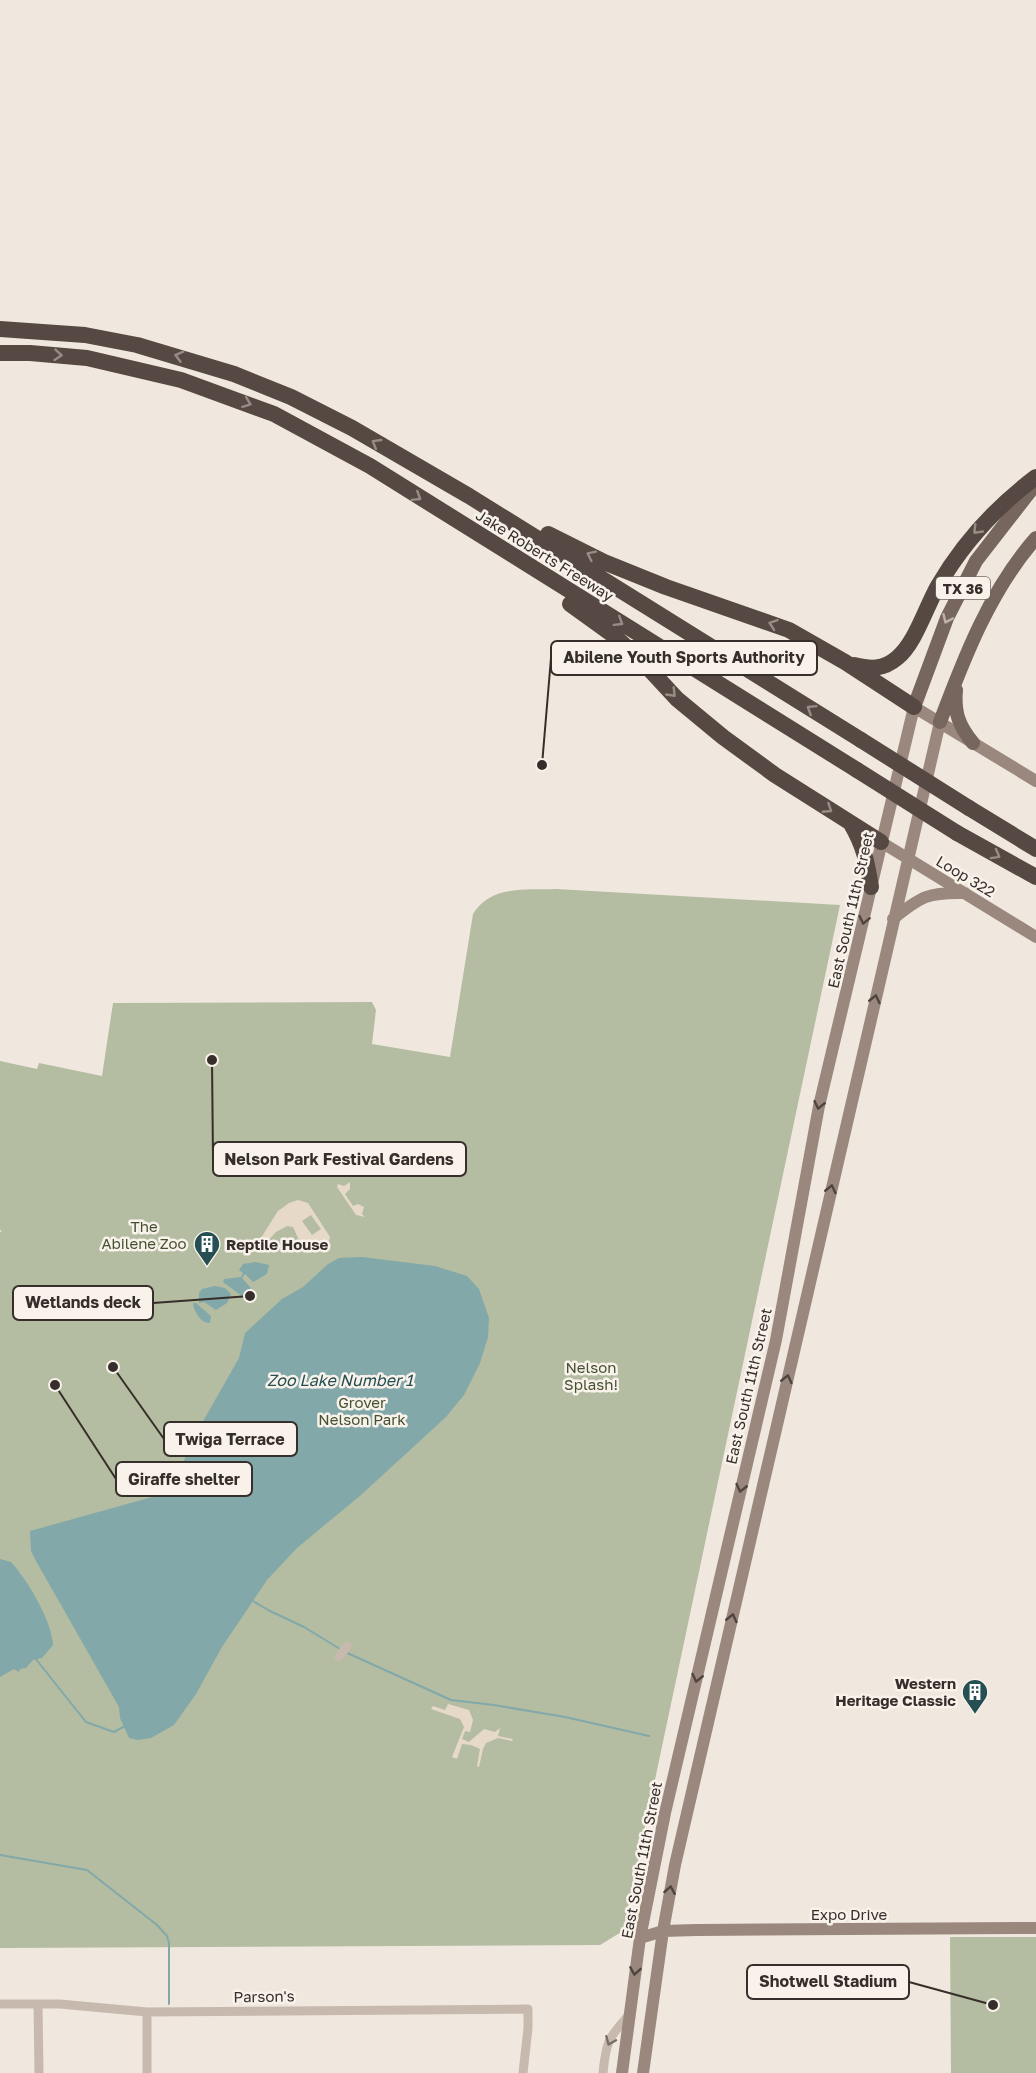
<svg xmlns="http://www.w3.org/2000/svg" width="1036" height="2073" font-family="'Golos Text',sans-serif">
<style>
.green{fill:#b4bda1}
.plaza{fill:#e6d9c8;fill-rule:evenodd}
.water{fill:#82a8aa}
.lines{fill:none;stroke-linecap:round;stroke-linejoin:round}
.stream{stroke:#82a8aa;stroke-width:2}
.street{stroke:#c7b9ad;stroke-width:9}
.secondary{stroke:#9a887e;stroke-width:12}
.primary{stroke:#76665d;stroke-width:14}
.highway{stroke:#564943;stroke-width:16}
.highway-bridge{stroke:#564943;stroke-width:16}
.oneway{stroke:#978d86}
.oneway2{stroke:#beb3ab}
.oneway3{stroke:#4f443f}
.oneway4{stroke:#776d65}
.labels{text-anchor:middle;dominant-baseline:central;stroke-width:5;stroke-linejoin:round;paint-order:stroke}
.shield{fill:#f8f2eb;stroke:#706964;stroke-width:1.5}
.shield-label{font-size:14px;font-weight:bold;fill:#362e2a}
.street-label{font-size:15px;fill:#362e2a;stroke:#f8f2eb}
.park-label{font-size:15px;fill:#455131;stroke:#f8f2eb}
.poi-label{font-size:15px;font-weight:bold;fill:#362e2a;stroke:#f8f2eb;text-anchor:start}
.water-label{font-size:16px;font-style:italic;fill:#254f52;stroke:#f8f2eb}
.leader{fill:none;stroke:#362e2a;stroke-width:2}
.callout-dot{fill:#362e2a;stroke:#f8f2eb;stroke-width:2}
.callout{fill:#f8f2eb;stroke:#362e2a;stroke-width:2}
.callout-label{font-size:16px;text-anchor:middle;font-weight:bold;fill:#362e2a}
</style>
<rect width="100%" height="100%" fill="#f0e8df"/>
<path class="green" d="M 556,889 L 840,905 L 623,1931 L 600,1945 L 0,1948 L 0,1232 L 2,1231 L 0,1230 L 0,1061 L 37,1069 L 39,1063 L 102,1076 L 113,1003 L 372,1002 L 376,1010 L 372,1044 L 450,1057 L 473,914 C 490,885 526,890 556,889 Z
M 950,1937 L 1036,1937 L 1036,2073 L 951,2073 Z"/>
<path class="plaza" d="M 350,1182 L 350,1189 L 345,1194 L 353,1206 L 358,1204 L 364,1207 L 362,1214 L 365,1217 L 356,1215 L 337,1187 L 338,1184 L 344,1186 Z
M 298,1200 L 308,1203 L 330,1237 L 328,1244 L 319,1248 L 306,1246 L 299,1240 L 293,1227 L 287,1226 L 276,1232 L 265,1244 L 259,1241 L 278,1211 L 289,1203 ZM 311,1215 L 321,1229 L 312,1235 L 302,1221 Z
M 448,1704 L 469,1710 L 473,1720 L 470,1732 L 465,1731 L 462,1739 L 469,1742 L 484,1729 L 495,1732 L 500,1728 L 498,1736 L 513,1739 L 512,1741 L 498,1738 L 486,1743 L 483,1749 L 479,1767 L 477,1766 L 480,1749 L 471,1745 L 462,1744 L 457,1759 L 452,1757 L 464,1727 L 460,1719 L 431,1709 L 433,1706 L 445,1710 Z"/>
<path class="water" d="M 362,1257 L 435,1266 L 467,1276 L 479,1289 L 489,1318 L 488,1337 L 480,1363 L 464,1395 L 446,1417 L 361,1495 L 297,1548 L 267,1580 L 222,1647 L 196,1694 L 174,1725 L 151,1738 L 138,1740 L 129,1738 L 120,1718 L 119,1707 L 36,1561 L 31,1551 L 30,1531 L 163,1494 L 176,1484 L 189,1446 L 239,1358 L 245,1333 L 282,1299 L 303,1287 L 328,1264 L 339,1258 Z
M 256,1262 L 269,1265 L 267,1274 L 253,1282 L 245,1274 L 242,1278 L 251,1288 L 242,1296 L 223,1282 L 224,1279 L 241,1277 L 243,1273 L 239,1270 L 243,1264 Z
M 215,1286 L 225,1288 L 231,1294 L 227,1303 L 216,1310 L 204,1302 L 199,1303 L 199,1293 L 202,1289 Z
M 193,1303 L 196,1303 L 211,1316 L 210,1323 C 201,1323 194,1312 193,1303 Z
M 0,1559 L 11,1562 C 27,1579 52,1621 53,1645 L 42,1658 L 33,1660 L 26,1668 L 20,1669 L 19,1672 L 14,1669 L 0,1677 Z"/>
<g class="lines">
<path class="stream" d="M 251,1600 L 270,1611 L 304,1627 L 340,1649
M 345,1652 L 451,1700 L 494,1705 L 565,1717 L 649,1736
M 35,1658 L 86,1722 L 114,1732 L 125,1726
M 0,1855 L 87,1870 L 157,1925 L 167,1936 L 169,1943 L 169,2004"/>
<path class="street" d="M 339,1657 L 347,1646
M 0,2004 L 60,2004 L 147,2012 L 528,2009 L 528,2028 L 523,2073
M 38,2004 L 39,2073
M 147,2012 L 147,2073
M 603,2073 C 606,2042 608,2038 629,2015"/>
<path class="secondary" d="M 881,842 L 1036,937
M 893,919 C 921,896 929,892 965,893
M 640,1938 L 663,1931 L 696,1930 L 1036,1928
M 622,2073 L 640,1938 L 665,1813 L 776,1340 L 819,1106 L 914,707 L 1036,781
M 643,2073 L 663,1931 L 675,1865 L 940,722"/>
<path class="primary" d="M 956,690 C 954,713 959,726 973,743
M 914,707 L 947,618 L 976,561 L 1035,485
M 940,722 C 964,658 990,590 1036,538"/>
<path class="highway" d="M 0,329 L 85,335 L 137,345 L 234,374 L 291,397 L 352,428 L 469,496 L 861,740
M 0,353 L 30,353 L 87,358 L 181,380 L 274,414 L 370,466 L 857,770
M 548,534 L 604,562 L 666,587 L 789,630 L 845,662 L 914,707
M 570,604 L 613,635 L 639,658 L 677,699 L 723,737 L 775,775 L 881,842
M 854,665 C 870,669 883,670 897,658 C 915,644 926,607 938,586 C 963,543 996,507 1036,477
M 969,808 L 1036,849
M 851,824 C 864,846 867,862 871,887
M 957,833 L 1036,877"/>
<path class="highway-bridge" d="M 861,740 L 969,808
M 857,770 L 957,833"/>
</g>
<defs><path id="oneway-chevron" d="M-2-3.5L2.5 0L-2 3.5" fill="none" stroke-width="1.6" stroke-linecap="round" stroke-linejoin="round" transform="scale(1.5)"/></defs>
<g class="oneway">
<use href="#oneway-chevron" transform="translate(58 355) rotate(5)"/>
<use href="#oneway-chevron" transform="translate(179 356) rotate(-165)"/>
<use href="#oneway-chevron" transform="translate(247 403) rotate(21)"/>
<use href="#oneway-chevron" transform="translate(376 443) rotate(-149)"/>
<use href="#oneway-chevron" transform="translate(417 497) rotate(32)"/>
<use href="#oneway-chevron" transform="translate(977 530) rotate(134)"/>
<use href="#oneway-chevron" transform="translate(591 555) rotate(-154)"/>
<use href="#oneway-chevron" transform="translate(619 622) rotate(32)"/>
<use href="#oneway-chevron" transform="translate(773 624) rotate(-161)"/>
<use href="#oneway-chevron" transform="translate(672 693) rotate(46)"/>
<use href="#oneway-chevron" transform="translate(811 709) rotate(-148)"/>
<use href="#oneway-chevron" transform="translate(828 809) rotate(33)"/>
<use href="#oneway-chevron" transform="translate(996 855) rotate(29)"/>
</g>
<use class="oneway2" href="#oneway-chevron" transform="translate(947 619) rotate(114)"/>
<g class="oneway3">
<use href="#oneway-chevron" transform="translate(864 920) rotate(102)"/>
<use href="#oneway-chevron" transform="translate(875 999) rotate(-77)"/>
<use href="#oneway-chevron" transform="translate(819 1105) rotate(102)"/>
<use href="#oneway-chevron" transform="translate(831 1189) rotate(-77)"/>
<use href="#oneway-chevron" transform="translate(787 1379) rotate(-77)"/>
<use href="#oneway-chevron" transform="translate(741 1488) rotate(103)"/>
<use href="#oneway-chevron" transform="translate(732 1618) rotate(-77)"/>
<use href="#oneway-chevron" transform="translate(697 1678) rotate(103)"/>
<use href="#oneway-chevron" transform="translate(670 1890) rotate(-80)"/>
<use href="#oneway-chevron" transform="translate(635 1971) rotate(99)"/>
</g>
<use class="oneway4" href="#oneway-chevron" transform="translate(610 2041) rotate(113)"/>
<defs>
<g id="building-pin" transform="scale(1.35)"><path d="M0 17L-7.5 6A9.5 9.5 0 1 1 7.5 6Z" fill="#254f52" stroke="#f8f2eb"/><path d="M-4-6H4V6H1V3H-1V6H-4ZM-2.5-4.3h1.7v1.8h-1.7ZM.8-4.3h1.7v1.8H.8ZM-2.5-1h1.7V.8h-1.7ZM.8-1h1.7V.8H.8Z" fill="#fff"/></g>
</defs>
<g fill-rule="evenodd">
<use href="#building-pin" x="207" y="1244"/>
<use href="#building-pin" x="975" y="1692"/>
</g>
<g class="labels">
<rect class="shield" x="936" y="577" width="54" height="22" rx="4.5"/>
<g class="shield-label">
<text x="963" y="588">TX 36</text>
</g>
<g class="street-label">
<text transform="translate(545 555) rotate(32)">Jake Roberts Freeway</text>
<text transform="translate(966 876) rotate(31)">Loop 322</text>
<text transform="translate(850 910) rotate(-77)">East South 11th Street</text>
<text transform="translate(748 1386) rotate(-77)">East South 11th Street</text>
<text transform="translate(641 1860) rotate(-79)">East South 11th Street</text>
<text x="849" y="1914">Expo Drive</text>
<text transform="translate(264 1996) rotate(-1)">Parson's</text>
</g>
<g class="park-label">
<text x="144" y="1226">The<tspan x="144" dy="17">Abilene Zoo</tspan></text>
<text x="591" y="1367">Nelson<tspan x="591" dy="17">Splash!</tspan></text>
<text x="362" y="1402">Grover<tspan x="362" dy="17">Nelson Park</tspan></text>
</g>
<g class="poi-label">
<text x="226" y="1244">Reptile House</text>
<text x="956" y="1683" text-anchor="end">Western<tspan x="956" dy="17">Heritage Classic</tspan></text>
</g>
<g class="water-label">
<text x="340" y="1380">Zoo Lake Number 1</text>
</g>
</g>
<path class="leader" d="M542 765L551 658M212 1060L213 1159M250 1296L153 1303M113 1367L164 1439M55 1385L116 1479M993 2005L909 1982"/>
<g class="callout-dot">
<circle cx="542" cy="765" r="6"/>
<circle cx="212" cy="1060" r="6"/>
<circle cx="250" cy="1296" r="6"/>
<circle cx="113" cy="1367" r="6"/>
<circle cx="55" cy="1385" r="6"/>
<circle cx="993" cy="2005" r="6"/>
</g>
<g class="callout">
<rect x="551" y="641" width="266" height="34" rx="6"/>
<rect x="213" y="1142" width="253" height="34" rx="6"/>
<rect x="13" y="1286" width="140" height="34" rx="6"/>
<rect x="164" y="1422" width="133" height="34" rx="6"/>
<rect x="116" y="1462" width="136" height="34" rx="6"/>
<rect x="747" y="1965" width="162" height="34" rx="6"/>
</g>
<g class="callout-label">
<text x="684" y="663">Abilene Youth Sports Authority</text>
<text x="339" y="1165">Nelson Park Festival Gardens</text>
<text x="83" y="1308">Wetlands deck</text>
<text x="230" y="1445">Twiga Terrace</text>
<text x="184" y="1485">Giraffe shelter</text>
<text x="828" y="1987">Shotwell Stadium</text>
</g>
</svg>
